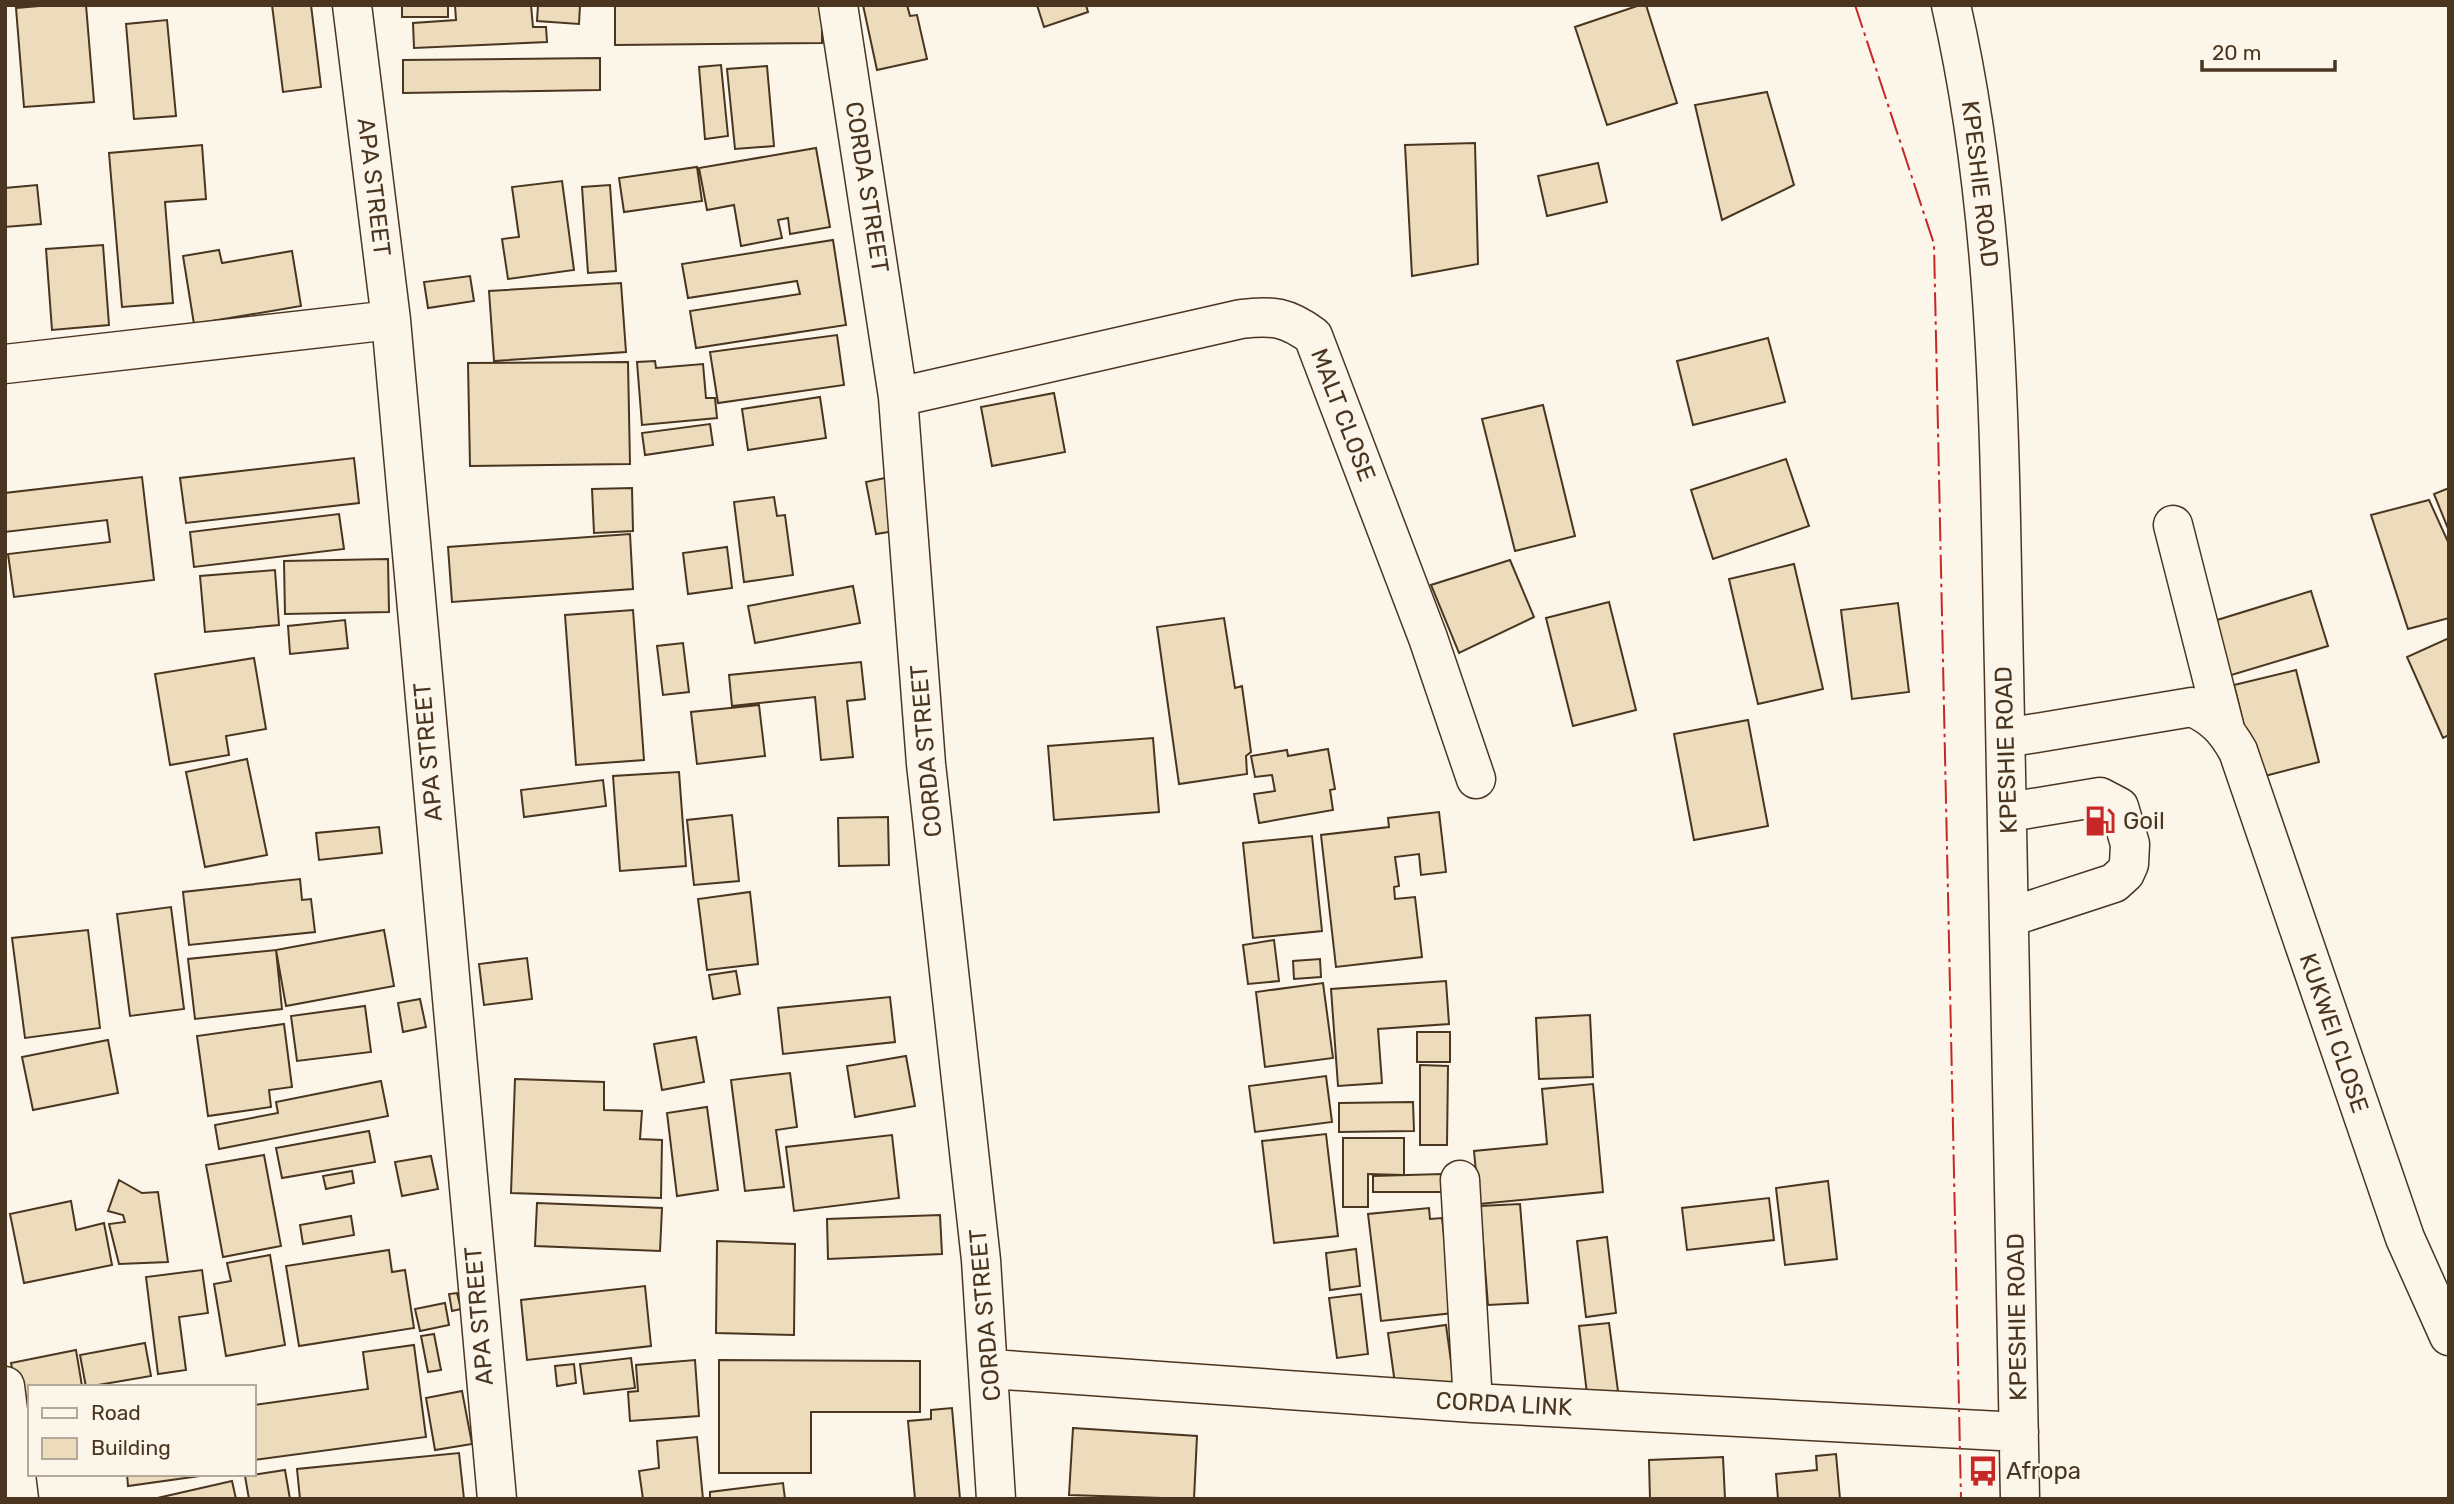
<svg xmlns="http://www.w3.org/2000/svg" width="2454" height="1504" font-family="Rubik,sans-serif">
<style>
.building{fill:#ecdcbc;stroke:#4a3520;stroke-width:2}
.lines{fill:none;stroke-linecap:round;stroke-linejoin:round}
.minor-casing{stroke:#4a3520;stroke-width:41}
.minor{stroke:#fbf6e9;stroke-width:38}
.power{stroke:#c62828;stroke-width:2;stroke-dasharray:24 5 3.5 5;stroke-linecap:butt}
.labels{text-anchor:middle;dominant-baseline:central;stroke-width:5;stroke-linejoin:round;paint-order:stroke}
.street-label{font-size:24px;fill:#4a3520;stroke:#fbf6e9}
.poi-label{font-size:24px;fill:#4a3520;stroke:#fbf6e9;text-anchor:start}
</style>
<rect width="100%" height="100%" fill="#fbf6e9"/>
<path class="building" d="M 51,5 L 86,5 L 94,102 L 24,107 L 16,8 Z
M 272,5 L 311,5 L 321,87 L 283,92 Z
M 402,5 L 448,5 L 448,17 L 402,17 Z
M 455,5 L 531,5 L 533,27 L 546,27 L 547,42 L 414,48 L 413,23 L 456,20 Z
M 538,5 L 580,5 L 579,24 L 537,21 Z
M 615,5 L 822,5 L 822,43 L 615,45 Z
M 863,5 L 907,5 L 910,16 L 917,15 L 927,59 L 877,70 Z
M 1037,5 L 1086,5 L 1088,12 L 1044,27 Z
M 1640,5 L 1646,5 L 1677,103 L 1607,125 L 1575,27 Z
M 167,20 L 176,116 L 134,119 L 126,24 Z
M 600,58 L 600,90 L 403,93 L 403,60 Z
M 721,65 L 728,136 L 705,139 L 699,67 Z
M 767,66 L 774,146 L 735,149 L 727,69 Z
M 1767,92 L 1794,185 L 1722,220 L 1695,105 Z
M 1475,143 L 1478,264 L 1412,276 L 1405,145 Z
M 202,145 L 206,199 L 165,202 L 173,303 L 122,307 L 109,153 Z
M 816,148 L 830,227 L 790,234 L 788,218 L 778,220 L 782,238 L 741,246 L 734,205 L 707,210 L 699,168 Z
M 1598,163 L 1607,202 L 1547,216 L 1538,176 Z
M 697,167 L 702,201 L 624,212 L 619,178 Z
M 562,181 L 574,270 L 508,279 L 502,239 L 519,237 L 512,187 Z
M 37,185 L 41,224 L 5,227 L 5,188 Z
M 610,185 L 616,271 L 588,273 L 582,187 Z
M 833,240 L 846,325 L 696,348 L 690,311 L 800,294 L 797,281 L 688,298 L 682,264 Z
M 103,245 L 109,325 L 52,330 L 46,249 Z
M 219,250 L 222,263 L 292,251 L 301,306 L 194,324 L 183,256 Z
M 470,276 L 474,301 L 428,308 L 424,282 Z
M 621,283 L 626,352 L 494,361 L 489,291 Z
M 837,335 L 844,385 L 718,403 L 710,352 Z
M 1768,338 L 1785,402 L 1693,425 L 1677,361 Z
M 655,361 L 656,368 L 703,364 L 706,398 L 715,398 L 717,418 L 642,425 L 637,362 Z
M 628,362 L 630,464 L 470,466 L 468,363 Z
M 1054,393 L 1065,452 L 992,466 L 981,407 Z
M 820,397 L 826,438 L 748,450 L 742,409 Z
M 1543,405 L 1575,536 L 1515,551 L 1482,419 Z
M 710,424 L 713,445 L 645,455 L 642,433 Z
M 354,458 L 359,503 L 186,523 L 180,478 Z
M 1786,459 L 1809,526 L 1713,559 L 1691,490 Z
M 142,477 L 154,580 L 14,597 L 8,554 L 110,542 L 107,520 L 5,532 L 5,493 Z
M 885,478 L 895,531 L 876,534 L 866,482 Z
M 632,488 L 633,531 L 594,533 L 592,489 Z
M 2449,488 L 2449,531 L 2434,494 Z
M 774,497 L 777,516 L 785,515 L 793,575 L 744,582 L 734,502 Z
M 2429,500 L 2449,544 L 2449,618 L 2408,629 L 2371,515 Z
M 339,514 L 344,549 L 194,567 L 190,532 Z
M 630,534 L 633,589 L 452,602 L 448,547 Z
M 727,547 L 732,588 L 688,594 L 683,553 Z
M 388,559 L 389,612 L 285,614 L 284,561 Z
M 1510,560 L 1534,617 L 1459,653 L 1431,585 Z
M 1794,564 L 1823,689 L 1758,704 L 1729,579 Z
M 275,570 L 279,625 L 205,632 L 200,576 Z
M 853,586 L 860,623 L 755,643 L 748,606 Z
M 2311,591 L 2328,646 L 2218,679 L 2201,625 Z
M 1609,602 L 1636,710 L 1573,726 L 1546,618 Z
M 1898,603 L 1909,692 L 1852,699 L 1841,610 Z
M 633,610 L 644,760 L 576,765 L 565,615 Z
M 1224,618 L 1235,688 L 1242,686 L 1251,752 L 1246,756 L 1247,774 L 1179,784 L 1157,627 Z
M 345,620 L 348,648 L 290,654 L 288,626 Z
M 2449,638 L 2449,735 L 2443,738 L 2407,657 Z
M 683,643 L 689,692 L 663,695 L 657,646 Z
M 254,658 L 266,729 L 226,736 L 229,755 L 170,765 L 155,674 Z
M 861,662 L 865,699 L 847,701 L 853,757 L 821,760 L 815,697 L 732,706 L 729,675 Z
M 2296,670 L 2319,762 L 2257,778 L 2234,685 Z
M 759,705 L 765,756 L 697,764 L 691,712 Z
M 1748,720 L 1768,826 L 1694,840 L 1674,734 Z
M 1153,738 L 1159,812 L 1054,820 L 1048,746 Z
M 1328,749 L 1335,789 L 1330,790 L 1333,810 L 1259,823 L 1254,794 L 1275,791 L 1272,775 L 1255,777 L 1251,756 L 1287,750 L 1288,756 Z
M 247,759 L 267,855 L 205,867 L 186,772 Z
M 679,772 L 686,866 L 620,871 L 613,776 Z
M 603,780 L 606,806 L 524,817 L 521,790 Z
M 1439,812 L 1446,872 L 1421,875 L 1419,854 L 1395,857 L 1399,886 L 1394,887 L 1395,899 L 1415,897 L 1422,957 L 1336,967 L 1321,835 L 1389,827 L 1388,818 Z
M 732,815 L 739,881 L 694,885 L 687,820 Z
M 888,817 L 889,865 L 839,866 L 838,818 Z
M 379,827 L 382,853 L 319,860 L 316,833 Z
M 1312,836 L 1322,931 L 1253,938 L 1243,843 Z
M 300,879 L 302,900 L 311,899 L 315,932 L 189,945 L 183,892 Z
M 750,892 L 758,964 L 707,970 L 698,899 Z
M 171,907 L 184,1009 L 130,1016 L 117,914 Z
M 88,930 L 100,1028 L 25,1038 L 12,938 Z
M 384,930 L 394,986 L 286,1006 L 276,950 Z
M 1274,940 L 1279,981 L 1248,984 L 1243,945 Z
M 276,950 L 282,1009 L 195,1019 L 188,959 Z
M 527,958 L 532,999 L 484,1005 L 479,964 Z
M 1320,959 L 1321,977 L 1294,979 L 1293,961 Z
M 736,971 L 740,994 L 713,999 L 709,975 Z
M 1446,981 L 1449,1024 L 1378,1029 L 1382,1083 L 1338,1086 L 1331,989 Z
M 1323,983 L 1333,1058 L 1265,1067 L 1256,992 Z
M 890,997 L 895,1042 L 783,1054 L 778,1008 Z
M 420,999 L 426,1027 L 403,1032 L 398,1003 Z
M 365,1006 L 371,1052 L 297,1061 L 291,1016 Z
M 1590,1015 L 1593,1077 L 1539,1079 L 1536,1018 Z
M 284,1024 L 292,1087 L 269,1090 L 271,1107 L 208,1116 L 197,1036 Z
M 1417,1032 L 1450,1032 L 1450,1062 L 1417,1062 Z
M 696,1037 L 704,1082 L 662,1090 L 654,1044 Z
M 108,1040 L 118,1093 L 33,1110 L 22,1057 Z
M 906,1056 L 915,1106 L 855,1117 L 847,1066 Z
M 1420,1065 L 1448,1066 L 1447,1145 L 1420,1145 Z
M 790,1073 L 797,1127 L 776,1130 L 784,1187 L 745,1191 L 731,1080 Z
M 1326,1076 L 1332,1122 L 1255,1132 L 1249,1086 Z
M 515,1079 L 604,1082 L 604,1110 L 642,1111 L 640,1139 L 662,1140 L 661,1198 L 511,1193 Z
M 381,1081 L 388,1116 L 219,1149 L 215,1125 L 278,1113 L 276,1102 Z
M 1593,1084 L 1603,1192 L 1479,1204 L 1474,1151 L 1547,1144 L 1542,1089 Z
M 1413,1102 L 1414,1131 L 1339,1132 L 1339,1103 Z
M 707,1107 L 718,1190 L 677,1196 L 667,1113 Z
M 369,1131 L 375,1162 L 282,1178 L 276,1148 Z
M 1326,1134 L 1338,1236 L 1274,1243 L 1262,1141 Z
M 892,1135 L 899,1198 L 794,1211 L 786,1147 Z
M 1343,1138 L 1404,1138 L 1404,1175 L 1368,1174 L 1368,1207 L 1343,1207 Z
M 264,1155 L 281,1246 L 223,1257 L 206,1165 Z
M 431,1156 L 438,1189 L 402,1196 L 395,1162 Z
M 352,1171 L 354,1183 L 326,1189 L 323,1176 Z
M 1442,1174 L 1442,1192 L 1373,1192 L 1373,1176 Z
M 119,1180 L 142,1193 L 158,1192 L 168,1262 L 119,1264 L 109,1224 L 125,1222 L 123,1215 L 108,1211 Z
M 1828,1181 L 1837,1259 L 1785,1265 L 1776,1188 Z
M 1769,1198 L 1774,1240 L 1687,1250 L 1682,1208 Z
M 71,1201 L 76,1230 L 104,1223 L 112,1265 L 24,1283 L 10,1214 Z
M 537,1203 L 662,1208 L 660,1251 L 535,1246 Z
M 1520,1204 L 1528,1303 L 1488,1305 L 1480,1206 Z
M 1429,1208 L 1430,1219 L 1442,1218 L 1453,1313 L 1381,1321 L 1368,1214 Z
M 940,1215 L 942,1254 L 828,1259 L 827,1219 Z
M 351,1216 L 354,1235 L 303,1244 L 300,1225 Z
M 1607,1237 L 1616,1313 L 1586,1317 L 1577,1241 Z
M 717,1241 L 795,1244 L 794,1335 L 716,1333 Z
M 1356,1249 L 1360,1286 L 1330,1290 L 1326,1253 Z
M 389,1250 L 392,1272 L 405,1270 L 414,1328 L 299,1346 L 286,1266 Z
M 270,1255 L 285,1345 L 226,1356 L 214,1284 L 231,1281 L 227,1263 Z
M 202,1270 L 208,1313 L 179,1317 L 186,1370 L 158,1374 L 146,1277 Z
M 645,1286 L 651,1346 L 527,1360 L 521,1300 Z
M 457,1293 L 461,1309 L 452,1311 L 449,1294 Z
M 1361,1294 L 1368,1354 L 1337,1358 L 1329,1298 Z
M 445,1303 L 449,1325 L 420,1331 L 415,1309 Z
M 1609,1323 L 1618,1391 L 1587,1394 L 1579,1326 Z
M 1446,1325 L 1454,1383 L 1396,1391 L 1388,1333 Z
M 434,1334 L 441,1370 L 428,1372 L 421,1336 Z
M 145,1343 L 151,1376 L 86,1387 L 80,1355 Z
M 414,1345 L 426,1437 L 254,1460 L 254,1405 L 368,1389 L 363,1352 Z
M 76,1350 L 82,1386 L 30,1387 L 30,1396 L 18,1398 L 11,1363 Z
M 631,1358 L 635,1388 L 584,1394 L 580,1364 Z
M 695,1360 L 699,1416 L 630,1421 L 628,1392 L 638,1391 L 636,1365 Z
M 719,1360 L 920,1361 L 920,1412 L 811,1412 L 811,1473 L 719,1473 Z
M 574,1364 L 576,1383 L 557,1386 L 555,1366 Z
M 462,1391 L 472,1444 L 435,1450 L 426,1398 Z
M 952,1408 L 960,1499 L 915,1499 L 908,1421 L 931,1419 L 931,1410 Z
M 1073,1428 L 1197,1436 L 1194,1499 L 1069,1495 Z
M 697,1437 L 703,1499 L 643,1499 L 639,1471 L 659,1468 L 657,1441 Z
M 459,1453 L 464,1499 L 300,1499 L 297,1469 Z
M 1836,1454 L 1840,1499 L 1778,1499 L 1776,1474 L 1817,1470 L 1816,1456 Z
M 1723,1457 L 1725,1499 L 1650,1499 L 1649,1460 Z
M 285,1470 L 290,1499 L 249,1499 L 245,1476 Z
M 127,1474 L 214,1474 L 128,1486 Z
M 232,1481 L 236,1499 L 153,1499 Z
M 783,1483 L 785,1499 L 710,1499 L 710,1492 Z"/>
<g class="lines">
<g class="minor-casing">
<path id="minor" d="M 352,5 L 391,320 L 497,1499
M 838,5 L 898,397 L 926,764 L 981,1260 L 996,1499
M 1951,5 C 2001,224 1999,448 2004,671 C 2011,947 2016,1223 2020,1499
M 5,364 L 391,320
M 898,397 L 1241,319 C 1273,315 1287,317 1313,336 L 1428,638 L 1476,779
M 2173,525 L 2225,729
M 2006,738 L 2192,707 C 2215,717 2226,730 2238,751 L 2405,1238 L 2449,1336
M 2009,812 L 2100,797 L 2119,807 L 2130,844 L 2129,864 L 2125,873 L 2114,883 L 2010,917
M 1460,1180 L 1473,1403
M 991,1369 L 1473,1403 L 2019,1432
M 5,1386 L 19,1499"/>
</g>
<use href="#minor" class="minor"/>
<path class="power" d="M 1855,5 L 1934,244 L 1961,1499"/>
</g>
<defs>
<g id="fuel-bare" transform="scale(2.415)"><path d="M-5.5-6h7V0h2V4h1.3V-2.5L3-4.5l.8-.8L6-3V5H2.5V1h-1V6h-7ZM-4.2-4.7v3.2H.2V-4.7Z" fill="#c62828" stroke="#fbf6e9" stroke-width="2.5" paint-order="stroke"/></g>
<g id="bus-bare" transform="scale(2.415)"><path d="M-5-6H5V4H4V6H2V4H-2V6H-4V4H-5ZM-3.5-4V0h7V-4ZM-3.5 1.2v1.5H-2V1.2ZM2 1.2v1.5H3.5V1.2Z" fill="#c62828" stroke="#fbf6e9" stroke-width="2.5" paint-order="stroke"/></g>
</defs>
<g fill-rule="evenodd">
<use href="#fuel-bare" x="2100" y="821"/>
<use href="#bus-bare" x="1983" y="1471"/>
</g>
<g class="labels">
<g class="street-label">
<text transform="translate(1980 184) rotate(83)">KPESHIE ROAD</text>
<text transform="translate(374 187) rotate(83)">APA STREET</text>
<text transform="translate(867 187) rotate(81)">CORDA STREET</text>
<text transform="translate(1343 415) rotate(69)">MALT CLOSE</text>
<text transform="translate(2006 750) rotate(-92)">KPESHIE ROAD</text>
<text transform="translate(926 751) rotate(-95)">CORDA STREET</text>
<text transform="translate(428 752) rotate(-95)">APA STREET</text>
<text transform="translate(2334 1033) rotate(71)">KUKWEI CLOSE</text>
<text transform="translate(985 1315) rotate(-95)">CORDA STREET</text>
<text transform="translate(479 1316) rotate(-95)">APA STREET</text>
<text transform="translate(2017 1317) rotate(-91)">KPESHIE ROAD</text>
<text transform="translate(1504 1404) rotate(3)">CORDA LINK</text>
</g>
<g class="poi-label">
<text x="2123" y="821">Goil</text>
<text x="2006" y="1471">Afropa</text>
</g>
</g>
<rect width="2454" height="1504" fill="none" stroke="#4a3520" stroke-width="14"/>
<rect x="28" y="1385" width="228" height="91" fill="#fbf6e9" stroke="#b4a999" stroke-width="2"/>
<rect x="42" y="1408" width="35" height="10" fill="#fbf6e9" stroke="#b4a999" stroke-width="2"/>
<text x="91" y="1420" font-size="21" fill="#4a3520">Road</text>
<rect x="42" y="1438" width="35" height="21" fill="#ecdcbc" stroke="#b4a999" stroke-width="2"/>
<text x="91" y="1455" font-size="21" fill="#4a3520">Building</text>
<path d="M2202 60v10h133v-10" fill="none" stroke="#4a3520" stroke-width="3.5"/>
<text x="2212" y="60" font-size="21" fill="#4a3520" stroke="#fbf6e9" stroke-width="5" paint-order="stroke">20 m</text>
</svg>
